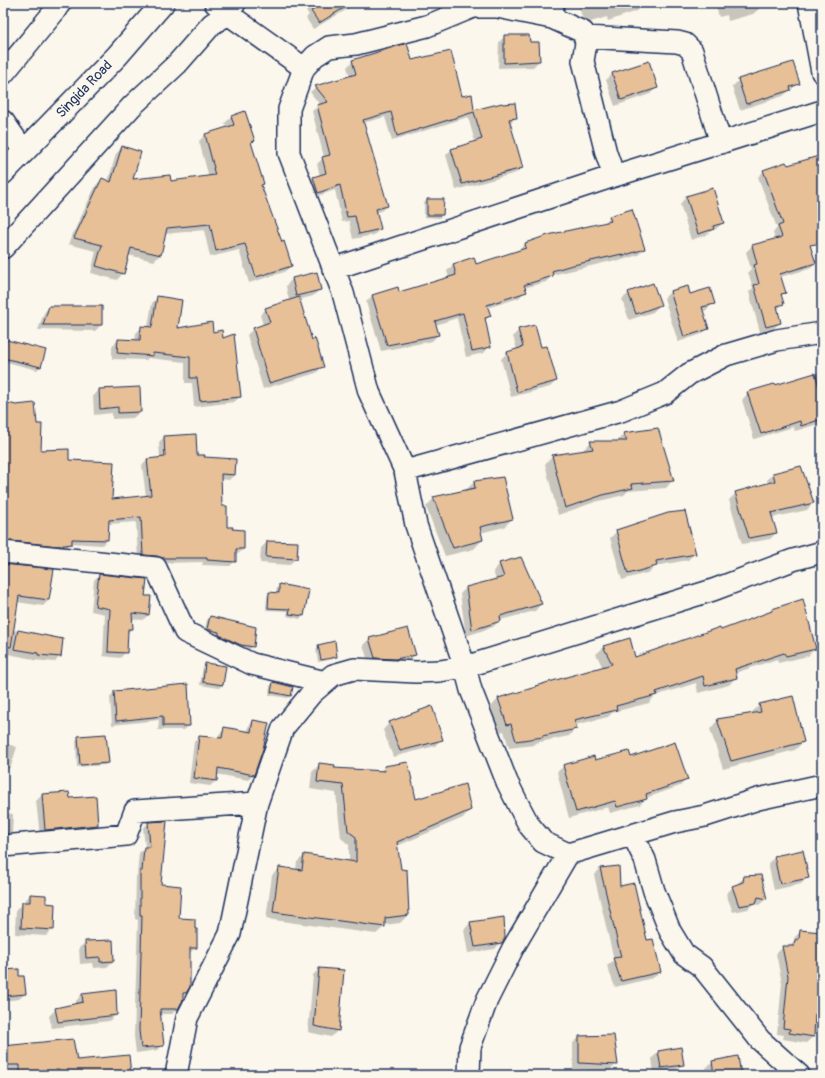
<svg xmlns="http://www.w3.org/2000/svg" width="825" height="1078" font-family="Pangolin,sans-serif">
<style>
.shadow{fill:#0003}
.building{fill:#e7c097;stroke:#1b2f5e}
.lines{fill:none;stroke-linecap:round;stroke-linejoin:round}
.minor-casing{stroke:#1b2f5e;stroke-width:24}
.highway-casing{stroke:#1b2f5e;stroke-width:25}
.minor{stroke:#fbf7ec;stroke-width:21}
.highway{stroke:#fbf7ec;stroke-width:22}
.labels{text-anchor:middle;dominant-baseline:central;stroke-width:3.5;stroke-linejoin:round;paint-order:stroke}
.street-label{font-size:14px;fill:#1b2f5e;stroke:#fbf7ec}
</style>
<rect width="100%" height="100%" fill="#fbf7ec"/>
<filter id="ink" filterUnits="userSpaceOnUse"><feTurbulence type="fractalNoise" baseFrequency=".025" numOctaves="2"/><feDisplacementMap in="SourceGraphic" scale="8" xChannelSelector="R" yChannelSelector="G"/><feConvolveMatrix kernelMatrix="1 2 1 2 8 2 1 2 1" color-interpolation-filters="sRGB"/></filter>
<g filter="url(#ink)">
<path class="shadow" d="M 301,3 L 358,3 L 313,29 L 306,18 L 309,15 Z
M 578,3 L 643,3 L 643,5 L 637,11 L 608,21 L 607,17 L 584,24 Z
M 700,3 L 765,3 L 759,6 L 759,9 L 753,14 L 728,21 L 727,15 L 719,17 L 715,3 L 700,7 Z
M 505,36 L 529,43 L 539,61 L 533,67 L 498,68 L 499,42 Z
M 353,61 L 412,61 L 461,97 L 474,112 L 516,117 L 510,124 L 522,168 L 516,173 L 456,190 L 446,155 L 451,150 L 475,142 L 468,117 L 392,141 L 385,117 L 363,123 L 387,206 L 381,211 L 376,213 L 380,229 L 374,235 L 353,239 L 349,221 L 342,222 L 335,190 L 312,198 L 308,184 L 313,178 L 320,176 L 317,164 L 324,157 L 312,111 L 320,105 L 310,92 L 316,87 L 350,77 L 347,67 Z
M 613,73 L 656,88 L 650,94 L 615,106 L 606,80 Z
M 739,80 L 799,83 L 783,96 L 740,110 L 732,87 Z
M 231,117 L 253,141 L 251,144 L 263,184 L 260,186 L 291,266 L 284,272 L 249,283 L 239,250 L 210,257 L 204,230 L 165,234 L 161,254 L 154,261 L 128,255 L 123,273 L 117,280 L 91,273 L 96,251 L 68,244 L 96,185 L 102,179 L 108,181 L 116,154 L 122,147 L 132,180 L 170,182 L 207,177 L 208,174 L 199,141 L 205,135 L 227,128 L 225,123 Z
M 822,156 L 822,200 L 804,229 L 815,263 L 809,269 L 780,277 L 785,292 L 781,296 L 783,304 L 777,310 L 780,323 L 774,328 L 760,332 L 749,292 L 753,288 L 748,272 L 751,269 L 746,252 L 752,246 L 775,240 L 773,233 L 777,228 L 758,177 L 764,171 L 787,166 Z
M 712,189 L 723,223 L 716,229 L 711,231 L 706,235 L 691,240 L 680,204 L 686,197 Z
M 427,200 L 442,215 L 439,218 L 424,217 L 424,203 Z
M 610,217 L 644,249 L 638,255 L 616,262 L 616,260 L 552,275 L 546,282 L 524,288 L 525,291 L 519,298 L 487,308 L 490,316 L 484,321 L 490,346 L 484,353 L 466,357 L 457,318 L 435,325 L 438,335 L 432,341 L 381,351 L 366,302 L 372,296 L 397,288 L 398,293 L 449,278 L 447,271 L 453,265 L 473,259 L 475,265 L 519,251 L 519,250 L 525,244 L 549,236 L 604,223 Z
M 316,273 L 320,289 L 313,296 L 298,300 L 311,341 L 323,366 L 316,373 L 263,389 L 247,335 L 253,329 L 263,325 L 260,315 L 266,309 L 289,301 L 286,286 L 292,279 Z
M 670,292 L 689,295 L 713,303 L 707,310 L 703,311 L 708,328 L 702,334 L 678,342 L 664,298 Z
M 629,293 L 660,305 L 653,312 L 629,320 L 622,299 Z
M 158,297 L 176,329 L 212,333 L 222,340 L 240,397 L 234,402 L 194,407 L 192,383 L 185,383 L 185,362 L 148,358 L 146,360 L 112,359 L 112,346 L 118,340 L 135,341 L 136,333 L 142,327 L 148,327 L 152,303 Z
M 49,307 L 101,325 L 95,331 L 38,330 L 44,313 Z
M 519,330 L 540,349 L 556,381 L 550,387 L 511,397 L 501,359 L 507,353 L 517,350 L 513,336 Z
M 3,343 L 40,367 L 37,370 L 3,361 Z
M 822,372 L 822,423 L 795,431 L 793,427 L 754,439 L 742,400 L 748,393 Z
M 99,390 L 140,412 L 133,418 L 112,419 L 112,413 L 94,415 L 93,396 Z
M 3,415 L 40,451 L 68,461 L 111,501 L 146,497 L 142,465 L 148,460 L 160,459 L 159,442 L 164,437 L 195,435 L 196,456 L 234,475 L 229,480 L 220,479 L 221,507 L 226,528 L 231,530 L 243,549 L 238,554 L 235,554 L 235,561 L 230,566 L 202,565 L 203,562 L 157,563 L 138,559 L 136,522 L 108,524 L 108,539 L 102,545 L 71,543 L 66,548 L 3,545 Z
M 624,434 L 673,480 L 666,488 L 628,491 L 624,495 L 595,502 L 558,515 L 545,464 L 552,456 L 584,451 L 583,450 L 591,442 L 616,442 Z
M 774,473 L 813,503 L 807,510 L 771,518 L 776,533 L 770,539 L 742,544 L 729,500 L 736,493 L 768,484 L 767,480 Z
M 502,478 L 512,519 L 504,527 L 480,533 L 482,540 L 474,549 L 445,556 L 426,507 L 434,498 L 466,490 L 474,482 Z
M 617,531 L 694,554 L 688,560 L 655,566 L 650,572 L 622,580 L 610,538 Z
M 267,542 L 296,558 L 289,565 L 260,563 L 261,548 Z
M 500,564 L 541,604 L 535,611 L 500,620 L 493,627 L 466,636 L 460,594 L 466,588 L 496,580 L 493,571 Z
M 3,573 L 53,574 L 49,600 L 43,606 L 17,602 L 13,630 L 62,640 L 60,656 L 55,662 L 33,660 L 33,659 L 3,653 Z
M 99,575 L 144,597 L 148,615 L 143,620 L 132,619 L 132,628 L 127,634 L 126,652 L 120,658 L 103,656 L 105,614 L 91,611 L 94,580 Z
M 280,585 L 303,616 L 300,619 L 287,616 L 288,611 L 266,610 L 267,596 L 270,593 L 276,594 L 277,588 Z
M 772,610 L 815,648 L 808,656 L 778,663 L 777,659 L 735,673 L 736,677 L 729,685 L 698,693 L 696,683 L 655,696 L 649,703 L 613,712 L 608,717 L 575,725 L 576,728 L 569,736 L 535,743 L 534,745 L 509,748 L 504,731 L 499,732 L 491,707 L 498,699 L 533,689 L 536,687 L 603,668 L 596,654 L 604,647 L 634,658 L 721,631 L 769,613 Z
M 210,617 L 253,646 L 250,649 L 237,648 L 204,632 L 207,620 Z
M 407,629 L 415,655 L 409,661 L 369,664 L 363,645 L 369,639 Z
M 319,646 L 336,656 L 333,659 L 318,662 L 316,649 Z
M 206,664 L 222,685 L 219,688 L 200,685 L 203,667 Z
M 273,683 L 291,695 L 288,698 L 269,695 L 270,686 Z
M 114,692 L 189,726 L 184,730 L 158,730 L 159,720 L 112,725 L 110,697 Z
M 760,705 L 803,742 L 795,750 L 723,769 L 710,729 L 718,720 L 752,714 L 751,713 Z
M 432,707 L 441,739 L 435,746 L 393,757 L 383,730 L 389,723 Z
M 253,721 L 253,774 L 248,780 L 216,774 L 216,781 L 210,786 L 189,783 L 194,742 L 199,737 L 218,739 L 219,734 L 225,729 L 247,732 L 248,727 Z
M 79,737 L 108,762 L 105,765 L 77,767 L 76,740 Z
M 4,743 L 17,747 L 11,766 L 8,769 L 3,767 Z
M 630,758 L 686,780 L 680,786 L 646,798 L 640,805 L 610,813 L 608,807 L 569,818 L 557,772 L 564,766 L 595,761 Z
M 320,764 L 333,769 L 380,771 L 385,767 L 416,801 L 470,810 L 463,818 L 397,846 L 408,915 L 400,923 L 384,925 L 384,927 L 376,934 L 266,919 L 272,875 L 280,868 L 296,870 L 297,862 L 305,855 L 349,862 L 349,845 L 341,838 L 336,793 L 310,789 L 312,772 Z
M 42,795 L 69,799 L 97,825 L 91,831 L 40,836 L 36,801 Z
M 3,813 L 13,814 L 12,833 L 5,839 L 3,839 Z
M 149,823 L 160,885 L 178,919 L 196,948 L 189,953 L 185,993 L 182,996 L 177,1009 L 172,1014 L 160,1014 L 163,1045 L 158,1050 L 136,1053 L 134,1036 L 138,920 L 135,919 L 136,877 L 137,875 L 139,853 L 145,847 L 143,828 Z
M 775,857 L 808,877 L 801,884 L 774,890 L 768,863 Z
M 618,867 L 619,887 L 646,941 L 660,972 L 653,978 L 615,987 L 607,966 L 614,960 L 594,875 L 600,869 Z
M 745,877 L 766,899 L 759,905 L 753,904 L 748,909 L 733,912 L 726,894 L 733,887 L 738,886 L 738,883 Z
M 30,895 L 45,904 L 53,929 L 46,936 L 15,934 L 16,910 Z
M 503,918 L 501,942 L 495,949 L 468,953 L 464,930 L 470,923 Z
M 801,931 L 822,952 L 822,1035 L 813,1033 L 813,1037 L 806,1043 L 783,1039 L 784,1035 L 777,1034 L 782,983 L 776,954 L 783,947 L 789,947 L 794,942 L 794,938 Z
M 86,942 L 113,961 L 107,967 L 94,968 L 93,963 L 80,964 L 79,948 Z
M 319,969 L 338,1030 L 331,1037 L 308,1032 L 313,975 Z
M 3,971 L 18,977 L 25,994 L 19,999 L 3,1001 Z
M 82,994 L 116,1015 L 109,1021 L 52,1028 L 49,1016 L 56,1009 L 76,1005 L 76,1001 Z
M 580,1037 L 616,1064 L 610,1071 L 573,1069 L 573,1043 Z
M 3,1047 L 76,1061 L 130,1075 L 15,1075 L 15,1071 L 3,1071 Z
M 659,1052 L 682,1064 L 676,1071 L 654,1074 L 652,1058 Z
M 713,1062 L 740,1075 L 707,1075 L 706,1068 Z
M 386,1071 L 412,1071 L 412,1075 L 382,1075 Z"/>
<path class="building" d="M 311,3 L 352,3 L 319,23 L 311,11 L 315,9 Z
M 504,35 L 529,35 L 530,42 L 539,42 L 540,61 L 504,63 Z
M 407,43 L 412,60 L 451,51 L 462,96 L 472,94 L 474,110 L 502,103 L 503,104 L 515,103 L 517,118 L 509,119 L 523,168 L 462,184 L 451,149 L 482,139 L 474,112 L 397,136 L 391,112 L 363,120 L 388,206 L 376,209 L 381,229 L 359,234 L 355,216 L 347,217 L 340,185 L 318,193 L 313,177 L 326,173 L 322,157 L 330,155 L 317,105 L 328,102 L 315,86 L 356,74 L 352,60 Z
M 649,61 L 658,88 L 621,100 L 612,73 Z
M 793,62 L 800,84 L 790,87 L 791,90 L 746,104 L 738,79 Z
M 245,111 L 255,141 L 251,142 L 264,184 L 261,185 L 282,242 L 284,241 L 292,266 L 256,277 L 245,244 L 216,251 L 210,224 L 167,228 L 161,255 L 131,248 L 124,274 L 96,266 L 102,245 L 74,238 L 102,178 L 111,182 L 122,146 L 141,152 L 133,179 L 170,175 L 171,181 L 215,175 L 213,168 L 214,168 L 205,134 L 234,125 L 231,116 Z
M 822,155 L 822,243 L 810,245 L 816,263 L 780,274 L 786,293 L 781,294 L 784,304 L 777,306 L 781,323 L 766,327 L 754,285 L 759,284 L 754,265 L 757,264 L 752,245 L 782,237 L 778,226 L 783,224 L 763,170 L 786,162 L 788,165 Z
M 713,188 L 724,223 L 713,226 L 714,229 L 698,234 L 686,196 Z
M 427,199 L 444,199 L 443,215 L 427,215 Z
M 632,209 L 645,249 L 622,256 L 622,254 L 569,266 L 552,271 L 553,276 L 524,285 L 527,292 L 487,305 L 491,316 L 485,318 L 491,347 L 472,351 L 463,313 L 435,321 L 439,335 L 387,345 L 372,295 L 398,287 L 399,292 L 456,275 L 453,264 L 474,257 L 476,264 L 526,248 L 525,243 L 548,235 L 611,221 L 609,216 Z
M 317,272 L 321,290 L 296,296 L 292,278 Z
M 653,283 L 661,305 L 636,314 L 628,292 Z
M 688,286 L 690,294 L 710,288 L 715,304 L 702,307 L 709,329 L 684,337 L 670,291 Z
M 157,296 L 182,300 L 178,328 L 212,322 L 213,332 L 222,330 L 223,338 L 234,334 L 241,397 L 200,401 L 197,378 L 190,378 L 190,357 L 153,353 L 153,356 L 117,353 L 118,339 L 140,340 L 141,326 L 152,327 Z
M 299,297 L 312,340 L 315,338 L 324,367 L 269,383 L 253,328 L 270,322 L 265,308 Z
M 49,306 L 102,306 L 102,325 L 43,325 Z
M 535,325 L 541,347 L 547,346 L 557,381 L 517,392 L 507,352 L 523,347 L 518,329 Z
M 3,339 L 46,350 L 41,367 L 3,358 Z
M 815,373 L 822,397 L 822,419 L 801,426 L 800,421 L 761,434 L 747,392 L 774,384 L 775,385 Z
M 140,387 L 141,412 L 118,413 L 118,407 L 100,409 L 99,389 Z
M 3,402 L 16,405 L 35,403 L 37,424 L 42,424 L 41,450 L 69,449 L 69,460 L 114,462 L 112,499 L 151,495 L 147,459 L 165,457 L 164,436 L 196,434 L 197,455 L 205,455 L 204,457 L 236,459 L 235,475 L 221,474 L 222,506 L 227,506 L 227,527 L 233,527 L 232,529 L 244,530 L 244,549 L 236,549 L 236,562 L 207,560 L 207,558 L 163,558 L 157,556 L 143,555 L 141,517 L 109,520 L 108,540 L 72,539 L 72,544 L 58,546 L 3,540 Z
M 658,428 L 674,481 L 631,484 L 633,488 L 603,495 L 565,508 L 552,455 L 593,449 L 590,441 L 627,441 L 623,433 Z
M 801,466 L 814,503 L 771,513 L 777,533 L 749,538 L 735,492 L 775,481 L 773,473 Z
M 503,477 L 513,519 L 480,527 L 483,540 L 453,548 L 433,497 L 475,488 L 474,481 Z
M 685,511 L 696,554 L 656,561 L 657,566 L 628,574 L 616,530 L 668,513 Z
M 267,541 L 298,542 L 297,559 L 266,557 Z
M 521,557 L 542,604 L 500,616 L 501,621 L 472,630 L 466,587 L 504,577 L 499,563 Z
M 3,564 L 54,569 L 49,600 L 19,596 L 11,647 L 3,646 Z
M 99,574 L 147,579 L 145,596 L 151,596 L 149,615 L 132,613 L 133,629 L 128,629 L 127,653 L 108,652 L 110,609 L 95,606 Z
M 279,584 L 309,590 L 304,616 L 289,614 L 290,609 L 268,608 L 269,592 L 279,593 Z
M 803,599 L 816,649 L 786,656 L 784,653 L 735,669 L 737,678 L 705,686 L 703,676 L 656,692 L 657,695 L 616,706 L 617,710 L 574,720 L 577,729 L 542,736 L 543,737 L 516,741 L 511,724 L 507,725 L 498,698 L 536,687 L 535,686 L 612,664 L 603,646 L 630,638 L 635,657 L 720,627 L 721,630 L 772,611 L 772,609 Z
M 210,616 L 256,627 L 254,647 L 241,645 L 219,635 L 219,632 L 207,629 Z
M 408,628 L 416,655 L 395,659 L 375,658 L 369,638 Z
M 18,630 L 63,639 L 61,657 L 38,655 L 38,653 L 14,649 Z
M 335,641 L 337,657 L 321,660 L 318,645 Z
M 205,663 L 226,666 L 223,685 L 203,682 Z
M 273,682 L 293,687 L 291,696 L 271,692 Z
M 188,684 L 190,726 L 163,726 L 163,716 L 116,721 L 114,691 Z
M 793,696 L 804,742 L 731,761 L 717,719 L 761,712 L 759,704 Z
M 432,706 L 443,740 L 400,751 L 389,722 Z
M 253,720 L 269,723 L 263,749 L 254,775 L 218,768 L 217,781 L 194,778 L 199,736 L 222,738 L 224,727 L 251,732 Z
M 106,734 L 109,763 L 80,765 L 78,736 Z
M 675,742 L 688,780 L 646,794 L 647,799 L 617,807 L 615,801 L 576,812 L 563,765 L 594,756 L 595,760 L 629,751 L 631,757 Z
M 408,762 L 416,799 L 465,784 L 471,810 L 397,842 L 401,869 L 407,870 L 409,915 L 385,918 L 385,927 L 273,912 L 279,867 L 302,870 L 304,854 L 356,862 L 356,837 L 348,831 L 343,785 L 317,782 L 319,763 L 335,765 L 334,768 L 385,771 L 384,766 Z
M 69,792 L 70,798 L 96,796 L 98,825 L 45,830 L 42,794 Z
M 167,821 L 161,884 L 181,886 L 179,918 L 195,919 L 195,929 L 197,929 L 197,948 L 190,948 L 190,987 L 186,993 L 183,993 L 183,1000 L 178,1009 L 160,1009 L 164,1046 L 141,1048 L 139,1030 L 142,915 L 140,915 L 140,871 L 142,871 L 144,847 L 150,847 L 148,822 Z
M 803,850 L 809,878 L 780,884 L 774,856 Z
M 619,866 L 620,886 L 634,883 L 647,940 L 653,939 L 661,972 L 621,981 L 613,958 L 621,957 L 600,868 Z
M 761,875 L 767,899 L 758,897 L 756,903 L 739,906 L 732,886 L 743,882 L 744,876 Z
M 30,894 L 46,895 L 46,903 L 55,904 L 54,930 L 21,928 L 22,902 L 30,902 Z
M 504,917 L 505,937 L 502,943 L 475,947 L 470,922 Z
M 800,930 L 822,932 L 822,1017 L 815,1014 L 814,1037 L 789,1033 L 790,1029 L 783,1028 L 788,976 L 782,946 L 794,946 L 795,940 L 799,939 Z
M 113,940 L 114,961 L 100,962 L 100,957 L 86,958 L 85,941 Z
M 319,968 L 344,970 L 339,1031 L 314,1026 Z
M 19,969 L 19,976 L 24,976 L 26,994 L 3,996 L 3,970 Z
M 116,990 L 117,1015 L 58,1022 L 55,1008 L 83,1002 L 82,994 Z
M 614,1035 L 618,1065 L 579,1063 L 579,1036 Z
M 73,1039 L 77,1060 L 129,1055 L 131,1075 L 20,1075 L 20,1065 L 3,1065 L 3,1046 Z
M 681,1047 L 684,1065 L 661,1068 L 658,1051 Z
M 738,1056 L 741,1075 L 714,1075 L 712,1061 Z"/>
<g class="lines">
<g class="minor-casing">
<path id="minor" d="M 215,3 L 228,14 L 304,68
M 553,3 L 552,18 L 497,7 L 473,7 L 427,26 L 356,44 L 329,47 L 315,56 L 304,68 L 289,109 L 289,153 L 343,293 L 369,392 L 405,471 L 416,525 L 465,667 L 471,690 L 507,782 L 520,808 L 529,825 L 543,842 L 568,854 L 675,822 L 705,816 L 758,799 L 822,785
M 809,3 L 822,72
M 552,18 L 583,32 L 586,43 L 583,61 L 606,153 L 614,176
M 585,37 L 677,42 L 685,44 L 692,51 L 721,143
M 3,74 L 54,12 L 60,3
M 3,121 L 24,151
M 3,248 L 132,106 L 177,64 L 212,24 L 228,14 L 235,3
M 333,269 L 611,177 L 822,111
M 405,471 L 621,411 L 665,393 L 689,374 L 726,355 L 777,340 L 822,333
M 3,552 L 156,568 L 185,632 L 252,664 L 325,682
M 633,835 L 645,860 L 654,891 L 670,931 L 684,954 L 702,967 L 760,1040 L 799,1075
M 3,846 L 126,835 L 135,811 L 257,803
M 176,1075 L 187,1018 L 230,934 L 257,803 L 283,728 L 311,694 L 333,675 L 354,669 L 416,672 L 440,671 L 465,667 L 713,590 L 793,560 L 822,552
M 469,1075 L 470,1047 L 487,1000 L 513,948 L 568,854"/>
</g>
<g class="highway-casing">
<path id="highway" d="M 3,173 L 117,56 L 163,3"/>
</g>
<use href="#minor" class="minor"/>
<use href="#highway" class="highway"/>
</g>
</g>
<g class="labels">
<g class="street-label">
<text transform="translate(84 89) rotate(-46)">Singida Road</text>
</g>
</g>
<rect width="825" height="1078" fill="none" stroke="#fbf7ec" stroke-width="16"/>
<rect x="8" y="8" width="809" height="1062" fill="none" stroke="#1b2f5e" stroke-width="1.5" filter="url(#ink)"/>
</svg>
